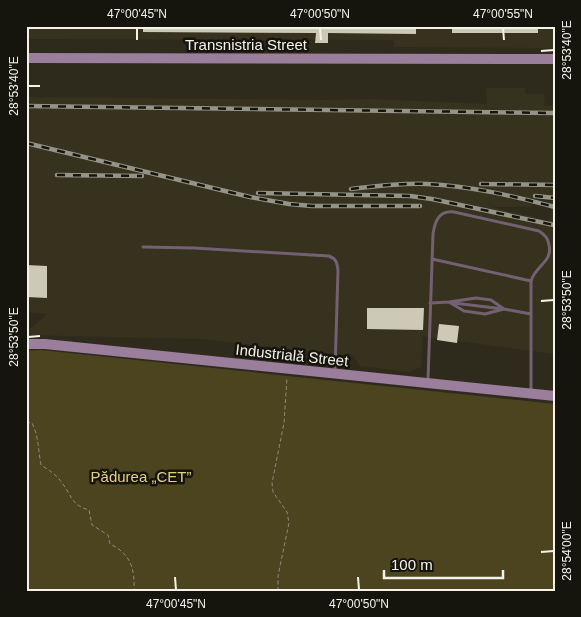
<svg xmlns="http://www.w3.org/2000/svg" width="581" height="617" font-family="Helvetica,sans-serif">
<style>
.built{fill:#36321d}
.green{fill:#4b441f}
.building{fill:#ccc9b7}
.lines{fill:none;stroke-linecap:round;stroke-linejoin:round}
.path{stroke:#8d8a7e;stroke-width:1;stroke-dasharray:4 2.5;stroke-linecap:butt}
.lane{stroke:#736073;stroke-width:3}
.secondary{stroke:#9b7d9c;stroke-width:10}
.rail-casing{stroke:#959387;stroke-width:4.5}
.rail{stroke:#15140d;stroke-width:2.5;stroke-dasharray:8;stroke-linecap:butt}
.ticks{fill:none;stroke:#f5f3e9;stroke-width:2}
.labels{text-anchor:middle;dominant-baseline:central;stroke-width:5;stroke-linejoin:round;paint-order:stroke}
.street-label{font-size:15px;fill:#f5f3e9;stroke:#15140d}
.park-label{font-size:15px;fill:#e4d275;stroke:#15140d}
.neatline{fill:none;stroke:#f5f3e9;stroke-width:2}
.ticks-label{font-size:12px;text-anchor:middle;fill:#f5f3e9}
</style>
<rect width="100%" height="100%" fill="#2e2b1d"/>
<path class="built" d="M 26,26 L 555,26 L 555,48 L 394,47 L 394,40 L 26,39 Z
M 486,88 L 525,88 L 526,94 L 545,94 L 544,106 L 555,106 L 555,198 L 534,197 L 533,199 L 510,194 L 509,199 L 531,204 L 531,207 L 492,207 L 549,221 L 552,202 L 555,202 L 555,354 L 457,341 L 457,343 L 437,340 L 437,339 L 423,336 L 421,367 L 409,372 L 360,366 L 353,356 L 201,339 L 26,335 L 26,332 L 48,314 L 26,312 L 26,97 L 325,100 L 372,99 L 487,104 Z"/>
<path class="green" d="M 41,350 L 555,404 L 555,591 L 26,591 L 26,351 Z"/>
<path class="building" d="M 143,26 L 416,26 L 416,34 L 328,33 L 328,43 L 315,43 L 316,33 L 143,32 Z
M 452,26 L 538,26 L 538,33 L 452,33 Z
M 26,265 L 47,266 L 47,298 L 26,297 Z
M 367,308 L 424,308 L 423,330 L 367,329 Z
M 439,324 L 459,326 L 457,343 L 437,340 Z"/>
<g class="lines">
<path class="path" d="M 26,422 L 32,423 C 39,437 38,450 41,465 C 49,470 57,475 62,483 C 72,496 71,505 89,510 L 92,525 L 108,535 L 110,544 C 131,554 135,569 134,591
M 278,591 L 278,576 L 289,523 L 287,512 L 273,492 L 272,483 L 284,423 L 287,378"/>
<path class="lane" d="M 143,247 L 194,248 L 329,256 C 336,259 337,262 338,270 L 335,371
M 432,259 L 531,281
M 449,302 L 476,298 L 491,300 L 504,309
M 430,303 L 449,302 L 464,311 L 485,314 L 504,309 L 531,314
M 454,303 L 503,309
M 428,380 L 433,234 C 435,221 439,210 454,212 L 539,231 C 545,235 548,238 549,245 C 553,262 535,266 531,281 L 531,392"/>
<path class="secondary" d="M 26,58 L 555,59
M 26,344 L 45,344 L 555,396"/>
<g class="rail-casing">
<path id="rail" d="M 26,106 L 555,113
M 26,143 L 250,197 L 289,204 L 312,206 L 420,206
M 57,175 L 142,176
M 481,184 L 555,185
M 351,189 C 376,186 401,183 427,184 C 471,186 513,196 555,207
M 258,193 L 410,196 L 432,199 L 554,225
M 535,196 L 555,198"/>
</g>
<use href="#rail" class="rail"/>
</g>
<path class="ticks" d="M 137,28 L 137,40M 320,28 L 321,40M 503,28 L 504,40M 541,51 L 554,50M 28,86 L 40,86M 541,301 L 554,300M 28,337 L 40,336M 541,552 L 554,551M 175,577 L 176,590M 358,577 L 359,590"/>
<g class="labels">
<g class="street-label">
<text x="246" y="44">Transnistria Street</text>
<text transform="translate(292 355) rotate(6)">Industrială Street</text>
</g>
<g class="park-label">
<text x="141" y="476">Pădurea „CET”</text>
</g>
</g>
<rect width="581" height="617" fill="none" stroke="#15140d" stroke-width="55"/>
<path d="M384 570v8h119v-8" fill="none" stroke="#f5f3e9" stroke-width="2.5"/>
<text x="391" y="570" font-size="15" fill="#f5f3e9" stroke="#15140d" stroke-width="4" paint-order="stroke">100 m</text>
<rect x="28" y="28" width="526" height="562" class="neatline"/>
<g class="ticks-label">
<text x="137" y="18">47°00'45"N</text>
<text x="320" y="18">47°00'50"N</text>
<text x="503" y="18">47°00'55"N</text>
<text transform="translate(567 50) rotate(-90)" y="4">28°53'40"E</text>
<text transform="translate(14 86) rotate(-90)" y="4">28°53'40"E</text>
<text transform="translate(567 300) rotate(-90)" y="4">28°53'50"E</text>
<text transform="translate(14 337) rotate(-90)" y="4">28°53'50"E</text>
<text transform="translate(567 551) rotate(-90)" y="4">28°54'00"E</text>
<text x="176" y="608">47°00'45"N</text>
<text x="359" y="608">47°00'50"N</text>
</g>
</svg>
